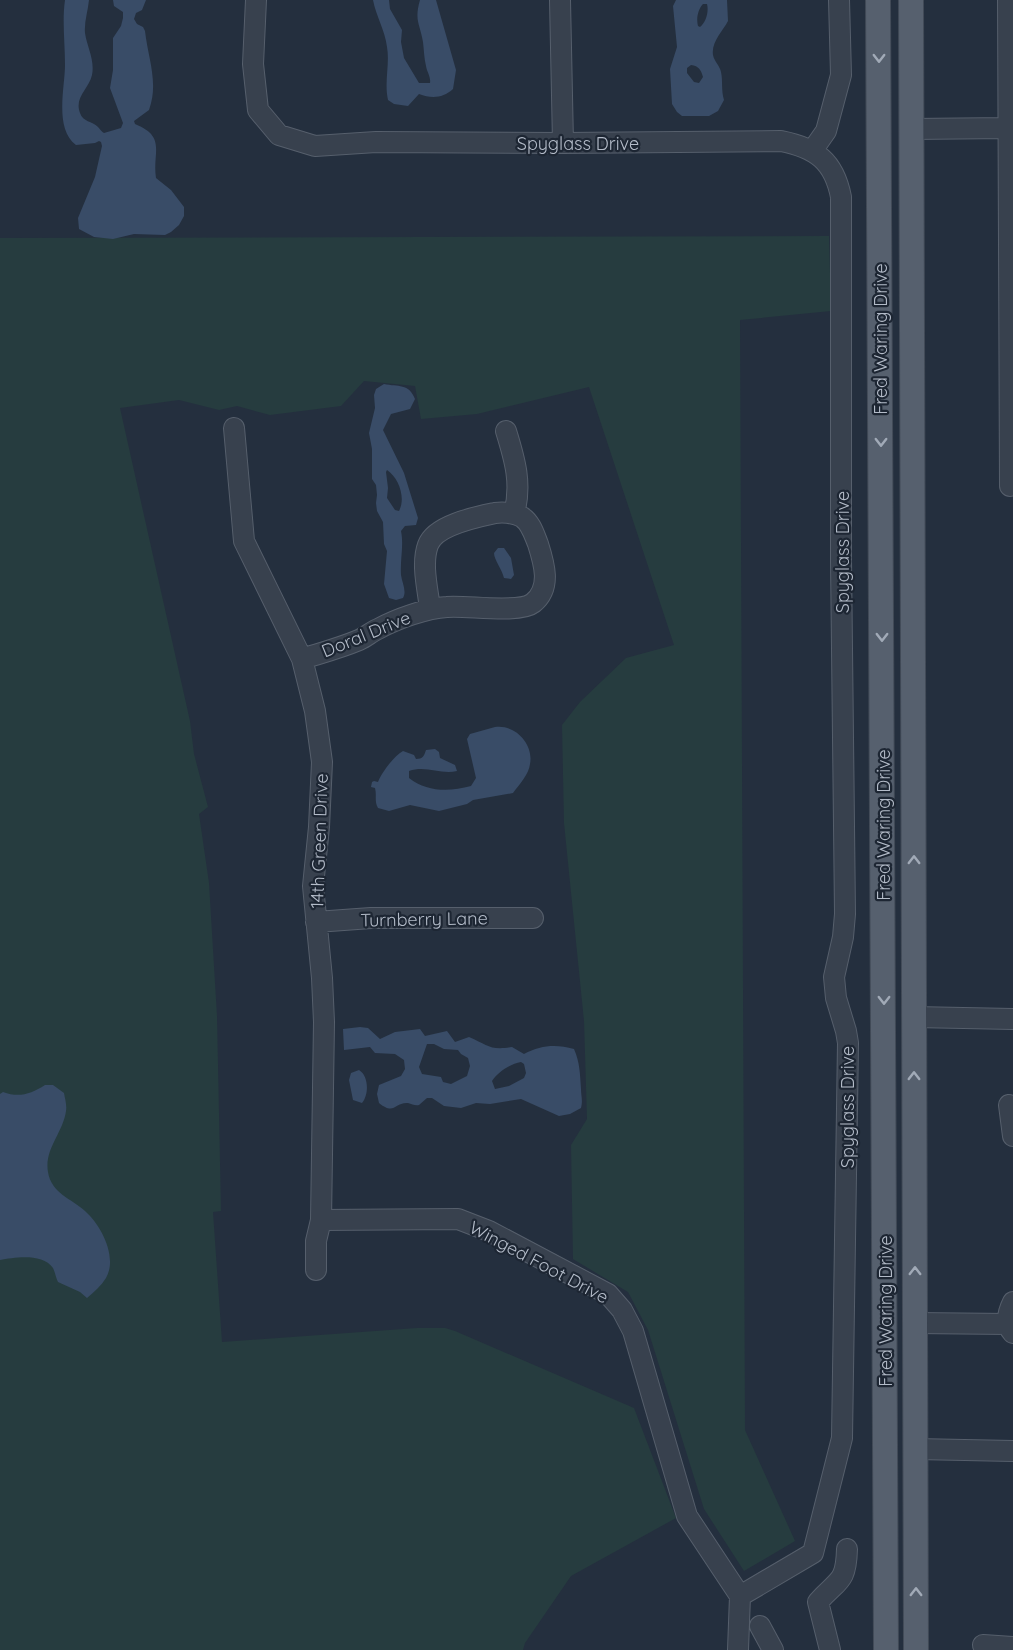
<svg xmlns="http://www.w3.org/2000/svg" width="1013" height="1650" font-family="Quicksand,sans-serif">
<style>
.green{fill:#263c3f}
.water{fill:#394c67;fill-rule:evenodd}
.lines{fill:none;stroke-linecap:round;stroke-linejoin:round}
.minor-casing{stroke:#565f6c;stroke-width:22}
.major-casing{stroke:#414a57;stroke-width:26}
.minor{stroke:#38414e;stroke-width:20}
.major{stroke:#56606e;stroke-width:24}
.oneway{stroke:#a1aab7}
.labels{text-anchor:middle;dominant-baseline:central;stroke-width:4.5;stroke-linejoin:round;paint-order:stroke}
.street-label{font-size:18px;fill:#b4bcc9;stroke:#1d2633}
</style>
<rect width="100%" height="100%" fill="#242f3e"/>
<path class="green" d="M 829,236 L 831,311 L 740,320 L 745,1430 L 795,1541 L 744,1571 L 704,1509 L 648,1330 L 628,1292 L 573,1259 L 571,1145 L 587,1119 L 584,1021 L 564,823 L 562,725 L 580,702 L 626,658 L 674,645 L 589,387 L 477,414 L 421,419 L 415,386 L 364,381 L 341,406 L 270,415 L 237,406 L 219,410 L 179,400 L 120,408 L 190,721 L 194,754 L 208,807 L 199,814 L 209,883 L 217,1016 L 221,1211 L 213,1212 L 222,1342 L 417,1328 L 445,1328 L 455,1331 L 634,1408 L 676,1518 L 571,1576 L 525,1643 L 523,1650 L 0,1650 L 0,238 Z"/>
<path class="water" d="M 65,0 L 89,0 C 88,11 84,22 85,33 C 87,47 95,60 92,75 C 89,89 74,97 80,113 C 83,122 92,121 98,127 C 100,129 102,132 104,133 L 121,128 L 123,123 L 110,88 L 113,70 L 113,38 L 121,26 L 123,18 L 123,12 L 114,6 L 113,0 L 146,0 L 142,10 L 136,13 L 134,19 L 137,24 L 143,27 L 145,31 C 148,58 159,83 149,110 L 134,121 L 135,124 C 167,137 152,152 156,178 L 171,190 L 184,207 L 184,216 L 179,225 L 171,232 L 165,235 L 134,234 L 113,239 L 94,237 L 79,229 L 78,218 L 95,177 L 102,146 L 101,142 L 99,141 L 95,143 L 76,145 C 54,129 65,87 65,65 C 65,43 62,21 65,0 Z
M 373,0 L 389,0 L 390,9 L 402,30 L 401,42 L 404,58 L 419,83 L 430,83 C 431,77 427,72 426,66 C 424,58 424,50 423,42 C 420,23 414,21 420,0 L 436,0 L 456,70 L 453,89 C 443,98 432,99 419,94 L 408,106 L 394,104 L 388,100 C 384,82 390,64 387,47 C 385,30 376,16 373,0 Z
M 676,0 L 727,0 L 728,21 C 723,31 711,42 713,55 C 714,61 720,66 721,72 C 723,81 721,90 724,100 L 718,111 L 709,116 L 682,116 L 677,112 L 672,104 L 670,69 L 677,47 L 673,6 ZM 703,4 L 707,4 C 709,12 706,22 700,27 L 698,26 C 696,19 698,9 703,4 ZM 691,65 C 699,66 701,70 703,77 L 699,83 L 694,82 L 687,73 L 687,68 Z
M 384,384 C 398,387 409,383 415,399 L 410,409 L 391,414 L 383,430 L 404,473 L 418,518 L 416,525 L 405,526 L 401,531 C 404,546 400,559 401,575 C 402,583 407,591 403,598 L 396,600 L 389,598 L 384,584 L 387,551 L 384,544 L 383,522 L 377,511 L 376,503 L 377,495 L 376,485 L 372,479 L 372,449 L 369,433 L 375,408 L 374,395 L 376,389 ZM 387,470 C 399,478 406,498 399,511 L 395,510 L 387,498 L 388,488 L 386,472 Z
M 498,548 L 504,548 L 511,558 L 514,575 L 511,579 L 504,578 C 502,569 494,560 494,553 Z
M 495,727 C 515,724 534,744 530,764 C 529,774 519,785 513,793 L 473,800 L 467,804 L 439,811 L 410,805 L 389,811 L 378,808 C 374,801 377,795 375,788 L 371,787 L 372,782 L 374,781 L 378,782 C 382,772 394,756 403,751 L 414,755 L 416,759 C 423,759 424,756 426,750 L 435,749 L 439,752 L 440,758 L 455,765 L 457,771 C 441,775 426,765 409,771 L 409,778 C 427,792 449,792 471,786 L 476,778 L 467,739 L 470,734 Z
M 360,1027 L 368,1028 L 380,1039 L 395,1032 L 420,1029 L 425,1036 L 447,1031 L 455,1042 L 469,1037 C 488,1045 490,1051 512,1047 L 524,1054 C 541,1045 556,1044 574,1049 C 580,1063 580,1074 581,1089 C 581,1096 583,1100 581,1108 L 570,1114 L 559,1116 L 521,1099 L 490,1104 L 476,1103 L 461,1108 L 444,1106 L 432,1098 L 427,1098 L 419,1105 C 415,1106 412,1104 408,1103 C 394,1102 395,1116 379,1103 L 377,1094 L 379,1085 L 401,1076 L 405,1069 L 404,1060 L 395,1054 L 375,1053 L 370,1047 L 344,1050 L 343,1029 ZM 427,1044 L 434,1044 L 444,1049 L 458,1050 L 461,1054 L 468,1058 L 470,1066 L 467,1076 L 451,1084 L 443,1082 L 441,1077 L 422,1074 L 419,1067 ZM 521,1062 L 524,1064 L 526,1073 L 524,1078 L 509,1086 L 495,1089 L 492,1081 C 498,1072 510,1064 521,1062 Z
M 359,1070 C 369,1076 369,1095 362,1103 L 353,1100 L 349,1080 L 351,1073 Z
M 45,1085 L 53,1085 L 64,1093 C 65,1099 67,1105 66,1111 C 63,1133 44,1149 48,1172 C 51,1193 72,1199 85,1211 C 101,1225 118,1257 106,1278 C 101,1286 94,1292 87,1298 L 80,1292 L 58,1282 C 56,1278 55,1272 53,1268 C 43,1253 15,1257 0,1260 L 0,1094 L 3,1092 C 19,1098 31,1094 45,1085 Z"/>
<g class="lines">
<g class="minor-casing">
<path id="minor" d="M 256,0 L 253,64 L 258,110 L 279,135 L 315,146 L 376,142 L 563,143 L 781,141 C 816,148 834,161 841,197 L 841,560 L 845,914 L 843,937 L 834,977 L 836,998 L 846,1031 L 848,1043 L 842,1438 L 813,1553 L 740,1596
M 560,0 L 563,143
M 1008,0 L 1010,486
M 911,129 L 1008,128
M 812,151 L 826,131 L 841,75 L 839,0
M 234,428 L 244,541 L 302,659 L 315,711 L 322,762 L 319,827 L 313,886 L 322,978 L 324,1022 L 321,1220 L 316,1241 L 316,1270
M 506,431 C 515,460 522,484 514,514
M 302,659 C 321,653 340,648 359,640 C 366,637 371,632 378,629 C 396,619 427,608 447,607 C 466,605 519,614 533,603 C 552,588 544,563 538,544 C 534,534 531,523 522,517 C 514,513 504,512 495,513 C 476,517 435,525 428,545 C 421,564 428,590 430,609
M 316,922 L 371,918 L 533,918
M 914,1017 L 1013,1019
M 1009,1105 L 1013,1136
M 321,1220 L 458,1219 L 489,1231 L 608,1294 L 622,1310 L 633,1331 L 687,1516 L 740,1596
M 1013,1302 C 1008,1312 1005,1324 1013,1333
M 915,1323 L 1008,1324
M 916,1449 L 1013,1451
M 760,1626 L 773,1650
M 983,1645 L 1013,1647
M 738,1650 L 740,1596
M 830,1650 L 818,1602 C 838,1579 846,1584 847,1549"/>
</g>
<g class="major-casing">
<path id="major" d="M 878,0 L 886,1650
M 911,0 L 916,1650"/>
</g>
<use href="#minor" class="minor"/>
<use href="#major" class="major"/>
</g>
<defs><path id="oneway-chevron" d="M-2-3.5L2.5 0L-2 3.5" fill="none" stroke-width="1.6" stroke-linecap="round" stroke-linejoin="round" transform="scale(1.5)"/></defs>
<g class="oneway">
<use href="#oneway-chevron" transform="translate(879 58) rotate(90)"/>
<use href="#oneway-chevron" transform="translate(881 442) rotate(90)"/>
<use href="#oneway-chevron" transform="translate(882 637) rotate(90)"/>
<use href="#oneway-chevron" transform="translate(914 860) rotate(-90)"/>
<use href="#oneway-chevron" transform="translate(884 1000) rotate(90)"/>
<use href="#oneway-chevron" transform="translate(914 1076) rotate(-90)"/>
<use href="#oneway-chevron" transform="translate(915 1271) rotate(-90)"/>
<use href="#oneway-chevron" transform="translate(916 1592) rotate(-90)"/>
</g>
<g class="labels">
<g class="street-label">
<text x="578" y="143">Spyglass Drive</text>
<text transform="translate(880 339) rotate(-90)">Fred Waring Drive</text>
<text transform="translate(842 552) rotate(-90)">Spyglass Drive</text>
<text transform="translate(366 634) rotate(-22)">Doral Drive</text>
<text transform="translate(883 825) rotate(-90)">Fred Waring Drive</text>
<text transform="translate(319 841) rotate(-88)">14th Green Drive</text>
<text transform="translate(424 919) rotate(-1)">Turnberry Lane</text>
<text transform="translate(847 1107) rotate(-90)">Spyglass Drive</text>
<text transform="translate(539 1262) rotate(28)">Winged Foot Drive</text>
<text transform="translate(885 1311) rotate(-90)">Fred Waring Drive</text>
</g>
</g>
</svg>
